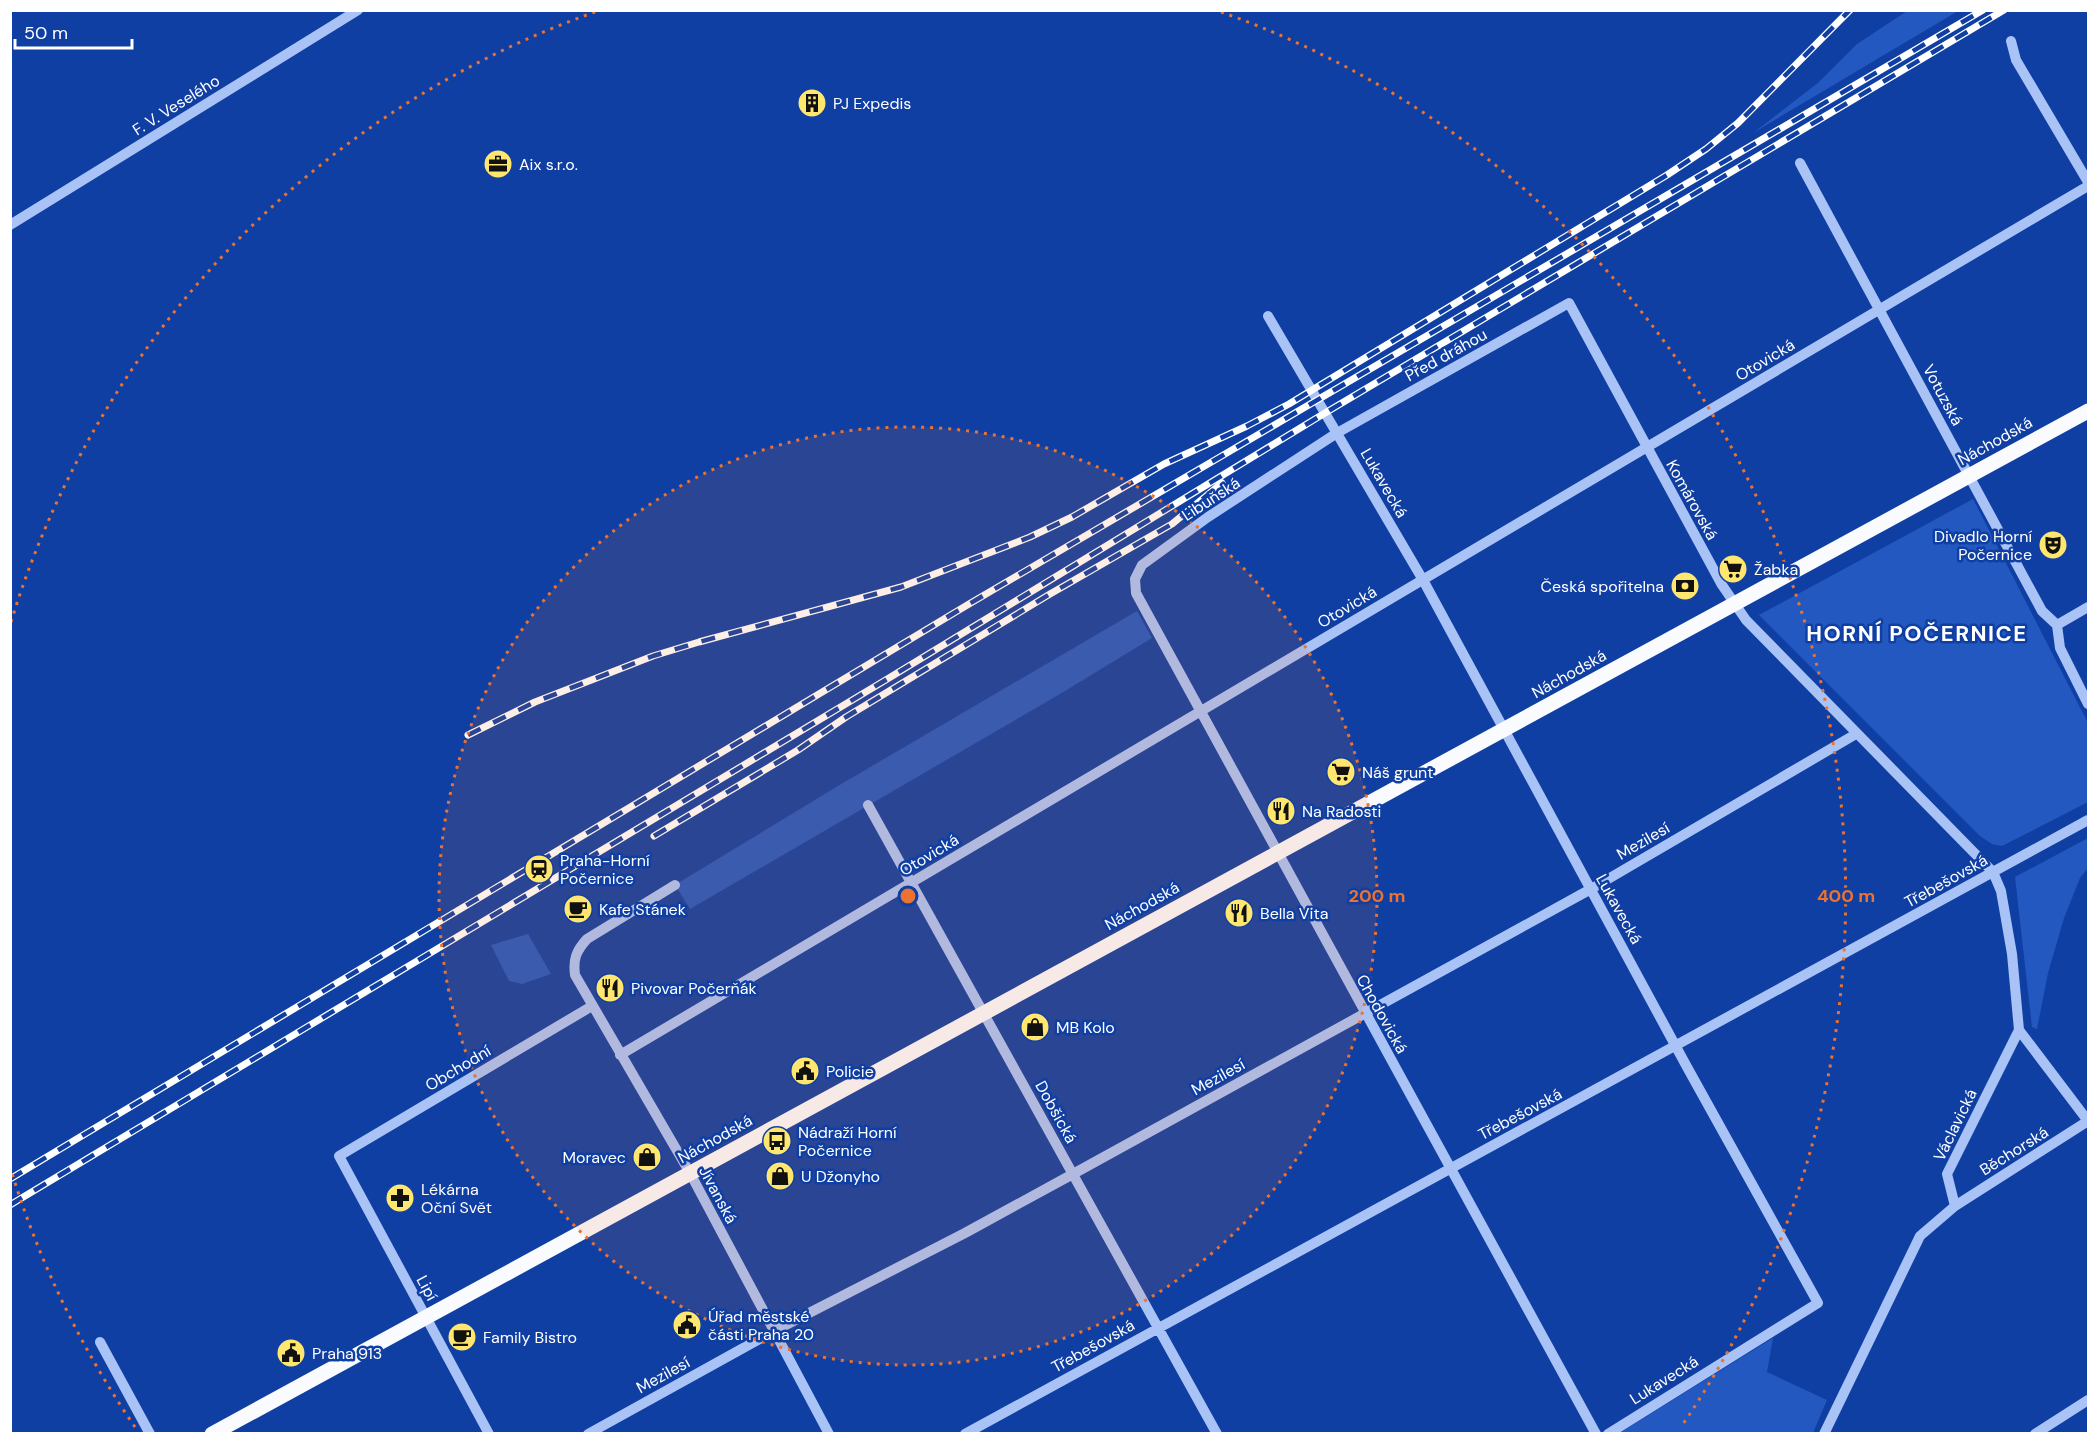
<svg xmlns="http://www.w3.org/2000/svg" width="2099" height="1444" font-family="'DM Sans',sans-serif">
<style>
.green{fill:#2358c1}
.lines{fill:none;stroke-linecap:round;stroke-linejoin:round}
.minor{stroke:#aac3f6;stroke-width:10}
.major{stroke:#f9fbff;stroke-width:15}
.rail-casing{stroke:#fff;stroke-width:7}
.rail{stroke:#103fa3;stroke-width:4.5;stroke-dasharray:14;stroke-linecap:butt}
.ring{fill:none;stroke:#eb7230;stroke-width:3;stroke-dasharray:3 6}
.labels{text-anchor:middle;dominant-baseline:central;stroke-width:5;stroke-linejoin:round;paint-order:stroke}
.poi-label{font-size:16px;fill:#fff;stroke:#103fa3;text-anchor:start}
.street-label{font-size:16px;fill:#fff;stroke:#103fa3}
.district-label{font-size:22px;font-weight:bold;letter-spacing:1.5px;fill:#fff;stroke:#103fa3}
.centre{fill:#eb7230;stroke:#103fa3;stroke-width:3}
.ring-label{font-size:18px;text-anchor:middle;font-weight:bold;fill:#eb7230;stroke:#103fa3;stroke-width:5;stroke-linejoin:round;paint-order:stroke}
</style>
<rect width="100%" height="100%" fill="#103fa3"/>
<path class="green" d="M 1907,11 L 1958,11 L 1753,133 L 1819,82 L 1857,44 Z
M 1973,499 L 2088,723 L 2088,802 L 2002,846 L 1992,844 L 1980,836 L 1759,615 Z
M 1137,611 L 1152,638 L 1060,694 L 690,909 L 675,885 L 678,883 L 843,783 Z
M 2088,838 L 2088,868 L 2080,878 L 2064,918 L 2048,973 L 2037,1029 L 2032,1027 L 2015,877 Z
M 528,934 L 551,974 L 522,984 L 509,981 L 491,945 Z
M 1773,1338 L 1767,1372 L 1827,1400 L 1813,1433 L 1618,1434 Z"/>
<g class="lines">
<path class="minor" d="M 2011,41 L 2016,60 L 2088,182
M 1800,163 L 2042,611 L 2057,625 L 2060,648 L 2088,704
M 10,225 L 358,10
M 1268,316 L 1423,580 L 1687,1067 L 1818,1303 L 1608,1434
M 2057,625 L 2088,607
M 868,805 L 1217,1434
M 675,885 L 587,939 C 576,951 573,959 575,975 L 690,1173 L 829,1434
M 2019,1030 L 2088,1121
M 620,1055 L 2088,186
M 1955,1206 L 2088,1121
M 100,1342 L 150,1434
M 489,1434 L 339,1156 L 592,1006
M 588,1434 L 774,1331 L 965,1233 L 1073,1174 L 1591,889 L 1856,734
M 965,1434 L 2088,820
M 1596,1434 L 1136,593 L 1135,579 L 1142,565 L 1208,517 L 1337,433 L 1569,303 L 1722,585 L 1746,620 L 1993,872 L 2001,891 L 2012,954 L 2019,1030 L 1947,1174 L 1955,1206 L 1920,1236 L 1824,1434
M 2035,1434 L 2088,1400"/>
<path class="major" d="M 212,1434 L 2088,411"/>
<g class="rail-casing">
<path id="rail" d="M 468,735 L 535,702 L 653,656 L 699,642 L 901,587 L 1030,537 L 1072,517 L 1164,464 L 1247,426 L 1289,404 L 1667,175 L 1706,149 L 1738,123 L 1850,10
M 654,836 L 798,750 L 846,717 L 1050,594 L 1172,524 L 1222,483
M 10,1179 L 969,604 L 1983,10
M 10,1205 L 884,681 L 1325,413 L 2004,10"/>
</g>
<use href="#rail" class="rail"/>
</g>
<circle cx="908" cy="896" r="469" fill="#eb7230" fill-opacity=".12"/>
<g class="ring">
<circle cx="908" cy="896" r="469"/>
<path d="M135 1427A938 938 0 0 1 11 1170M11 622A938 938 0 0 1 595 12M1221 12A938 938 0 0 1 1681 1427"/>
</g>
<defs>
<g id="building-disc" transform="scale(1.5)"><circle r="9.5" fill="#ffe76f" stroke="#103fa3"/><path d="M-4-6H4V6H1V3H-1V6H-4ZM-2.5-4.3h1.7v1.8h-1.7ZM.8-4.3h1.7v1.8H.8ZM-2.5-1h1.7V.8h-1.7ZM.8-1h1.7V.8H.8Z" fill="#111"/></g>
<g id="office-disc" transform="scale(1.5)"><circle r="9.5" fill="#ffe76f" stroke="#103fa3"/><path d="M-6-3h4V-5.5h4V-3h4V5H-6ZM-1-4.5V-3h2v-1.5ZM-6 0V1H6V0Z" fill="#111"/></g>
<g id="theatre-disc" transform="scale(1.5)"><circle r="9.5" fill="#ffe76f" stroke="#103fa3"/><path d="M-5-5.5Q0-4 5-5.5V0Q5 5 0 6Q-5 5-5 0ZM-3.3-2.5H-1v1.5H-3.3ZM1-2.5H3.3v1.5H1ZM-2.8 1Q0 5.5 2.8 1Z" fill="#111"/></g>
<g id="supermarket-disc" transform="scale(1.5)"><circle r="9.5" fill="#ffe76f" stroke="#103fa3"/><path d="M-6-5.5h2.5l.6 2H6L4.5 2H-2.5L-4.4-4H-6ZM-1.5 3.2a1.3 1.3 0 1 0 .1 0ZM3 3.2a1.3 1.3 0 1 0 .1 0Z" fill="#111"/></g>
<g id="bank-disc" transform="scale(1.5)"><circle r="9.5" fill="#ffe76f" stroke="#103fa3"/><path d="M-6-4H6V4H-6ZM0-2.3a2.3 2.3 0 1 0 0 4.6a2.3 2.3 0 1 0 0-4.6Z" fill="#111"/></g>
<g id="restaurant-disc" transform="scale(1.5)"><circle r="9.5" fill="#ffe76f" stroke="#103fa3"/><path d="M-5-6h1v4h1v-4h1v4h1v-4h1v5L-1.5 .5V6h-2V.5L-5-1ZM5-6V6H3V1.5H1.5Q1.5-4 5-6Z" fill="#111"/></g>
<g id="station-disc" transform="scale(1.5)"><circle r="9.5" fill="#ffe76f" stroke="#103fa3"/><path d="M-3-6H3Q5-6 5-4V2Q5 4 3 4L4.5 6H3L1.5 4h-3L-3 6H-4.5L-3 4Q-5 4-5 2V-4Q-5-6-3-6ZM-3.5-4v3h7v-3ZM-3.5 1v1.5H-2V1ZM2 1v1.5H3.5V1Z" fill="#111"/></g>
<g id="cafe-disc" transform="scale(1.5)"><circle r="9.5" fill="#ffe76f" stroke="#103fa3"/><path d="M-5.5-4.5H6V0H3Q3 3.5 0 3.5H-2.5Q-5.5 3.5-5.5 0ZM3-3.2v2h1.7v-2ZM-6 4.5H4V6H-6Z" fill="#111"/></g>
<g id="shop-disc" transform="scale(1.5)"><circle r="9.5" fill="#ffe76f" stroke="#103fa3"/><path d="M-5-2.5h2.3a2.7 3.5 0 0 1 5.4 0H5L5.5 6h-11ZM-1.5-2.5h3a1.5 2.3 0 0 0-3 0Z" fill="#111"/></g>
<g id="civic-disc" transform="scale(1.5)"><circle r="9.5" fill="#ffe76f" stroke="#103fa3"/><path d="M-.6-6.5H3V-4.5H.6V-3L4-1V1h2V6H-6V1h2V-1L-.6-3ZM-1.2 2.5V6h2.4V2.5Z" fill="#111"/></g>
<g id="bus-disc" transform="scale(1.5)"><circle r="9.5" fill="#ffe76f" stroke="#103fa3"/><path d="M-5-6H5V4H4V6H2V4H-2V6H-4V4H-5ZM-3.5-4V0h7V-4ZM-3.5 1.2v1.5H-2V1.2ZM2 1.2v1.5H3.5V1.2Z" fill="#111"/></g>
<g id="pharmacy-disc" transform="scale(1.5)"><circle r="9.5" fill="#ffe76f" stroke="#103fa3"/><path d="M-2-6h4v4h4v4h-4v4h-4v-4h-4v-4h4Z" fill="#111"/></g>
</defs>
<g fill-rule="evenodd">
<use href="#building-disc" x="812" y="103"/>
<use href="#office-disc" x="498" y="164"/>
<use href="#theatre-disc" x="2053" y="545"/>
<use href="#supermarket-disc" x="1733" y="569"/>
<use href="#bank-disc" x="1685" y="586"/>
<use href="#supermarket-disc" x="1341" y="772"/>
<use href="#restaurant-disc" x="1281" y="811"/>
<use href="#station-disc" x="539" y="869"/>
<use href="#cafe-disc" x="578" y="909"/>
<use href="#restaurant-disc" x="1239" y="913"/>
<use href="#restaurant-disc" x="610" y="988"/>
<use href="#shop-disc" x="1035" y="1027"/>
<use href="#civic-disc" x="805" y="1071"/>
<use href="#bus-disc" x="777" y="1141"/>
<use href="#shop-disc" x="647" y="1157"/>
<use href="#shop-disc" x="780" y="1176"/>
<use href="#pharmacy-disc" x="400" y="1198"/>
<use href="#civic-disc" x="687" y="1325"/>
<use href="#cafe-disc" x="462" y="1337"/>
<use href="#civic-disc" x="291" y="1353"/>
</g>
<g class="labels">
<g class="poi-label">
<text x="833" y="103">PJ Expedis</text>
<text x="519" y="164">Aix s.r.o.</text>
<text x="2032" y="536" text-anchor="end">Divadlo Horní<tspan x="2032" dy="18">Počernice</tspan></text>
<text x="1754" y="569">Žabka</text>
<text x="1664" y="586" text-anchor="end">Česká spořitelna</text>
<text x="1362" y="772">Náš grunt</text>
<text x="1302" y="811">Na Radosti</text>
<text x="560" y="860">Praha-Horní<tspan x="560" dy="18">Počernice</tspan></text>
<text x="599" y="909">Kafe Stánek</text>
<text x="1260" y="913">Bella Vita</text>
<text x="631" y="988">Pivovar Počerňák</text>
<text x="1056" y="1027">MB Kolo</text>
<text x="826" y="1071">Policie</text>
<text x="798" y="1132">Nádraží Horní<tspan x="798" dy="18">Počernice</tspan></text>
<text x="626" y="1157" text-anchor="end">Moravec</text>
<text x="801" y="1176">U Džonyho</text>
<text x="421" y="1189">Lékárna<tspan x="421" dy="18">Oční Svět</tspan></text>
<text x="708" y="1316">Úřad městské<tspan x="708" dy="18">části Praha 20</tspan></text>
<text x="483" y="1337">Family Bistro</text>
<text x="312" y="1353">Praha 913</text>
</g>
<g class="street-label">
<text transform="translate(176 105) rotate(-32)">F. V. Veselého</text>
<text transform="translate(1446 355) rotate(-29)">Před dráhou</text>
<text transform="translate(1765 360) rotate(-31)">Otovická</text>
<text transform="translate(1943 395) rotate(62)">Votuzská</text>
<text transform="translate(1995 441) rotate(-29)">Náchodská</text>
<text transform="translate(1384 483) rotate(60)">Lukavecká</text>
<text transform="translate(1211 499) rotate(-33)">Libuňská</text>
<text transform="translate(1692 500) rotate(61)">Komárovská</text>
<text transform="translate(1347 607) rotate(-31)">Otovická</text>
<text transform="translate(1569 674) rotate(-29)">Náchodská</text>
<text transform="translate(1643 841) rotate(-30)">Mezilesí</text>
<text transform="translate(929 855) rotate(-31)">Otovická</text>
<text transform="translate(1946 881) rotate(-29)">Třebešovská</text>
<text transform="translate(1142 906) rotate(-29)">Náchodská</text>
<text transform="translate(1619 909) rotate(61)">Lukavecká</text>
<text transform="translate(1382 1014) rotate(61)">Chodovická</text>
<text transform="translate(458 1068) rotate(-31)">Obchodní</text>
<text transform="translate(1218 1077) rotate(-29)">Mezilesí</text>
<text transform="translate(1056 1112) rotate(61)">Dobšická</text>
<text transform="translate(1520 1114) rotate(-28)">Třebešovská</text>
<text transform="translate(1955 1125) rotate(-64)">Václavická</text>
<text transform="translate(715 1139) rotate(-29)">Náchodská</text>
<text transform="translate(2014 1151) rotate(-32)">Běchorská</text>
<text transform="translate(718 1195) rotate(62)">Jívanská</text>
<text transform="translate(427 1288) rotate(62)">Lipí</text>
<text transform="translate(1093 1346) rotate(-29)">Třebešovská</text>
<text transform="translate(663 1375) rotate(-29)">Mezilesí</text>
<text transform="translate(1664 1380) rotate(-32)">Lukavecká</text>
</g>
<g class="district-label">
<text x="1917" y="633">HORNÍ POČERNICE</text>
</g>
</g>
<circle cx="908" cy="896" r="9" class="centre"/>
<g class="ring-label">
<text x="1377" y="902">200 m</text>
<text x="1846" y="902">400 m</text>
</g>
<rect width="2099" height="1444" fill="none" stroke="#ffffff" stroke-width="24"/>
<path d="M15 39v9h117v-9" fill="none" stroke="#ffffff" stroke-width="3"/>
<text x="24" y="39" font-size="18" fill="#ffffff" stroke="#103fa3" stroke-width="4.5" paint-order="stroke">50 m</text>
</svg>
